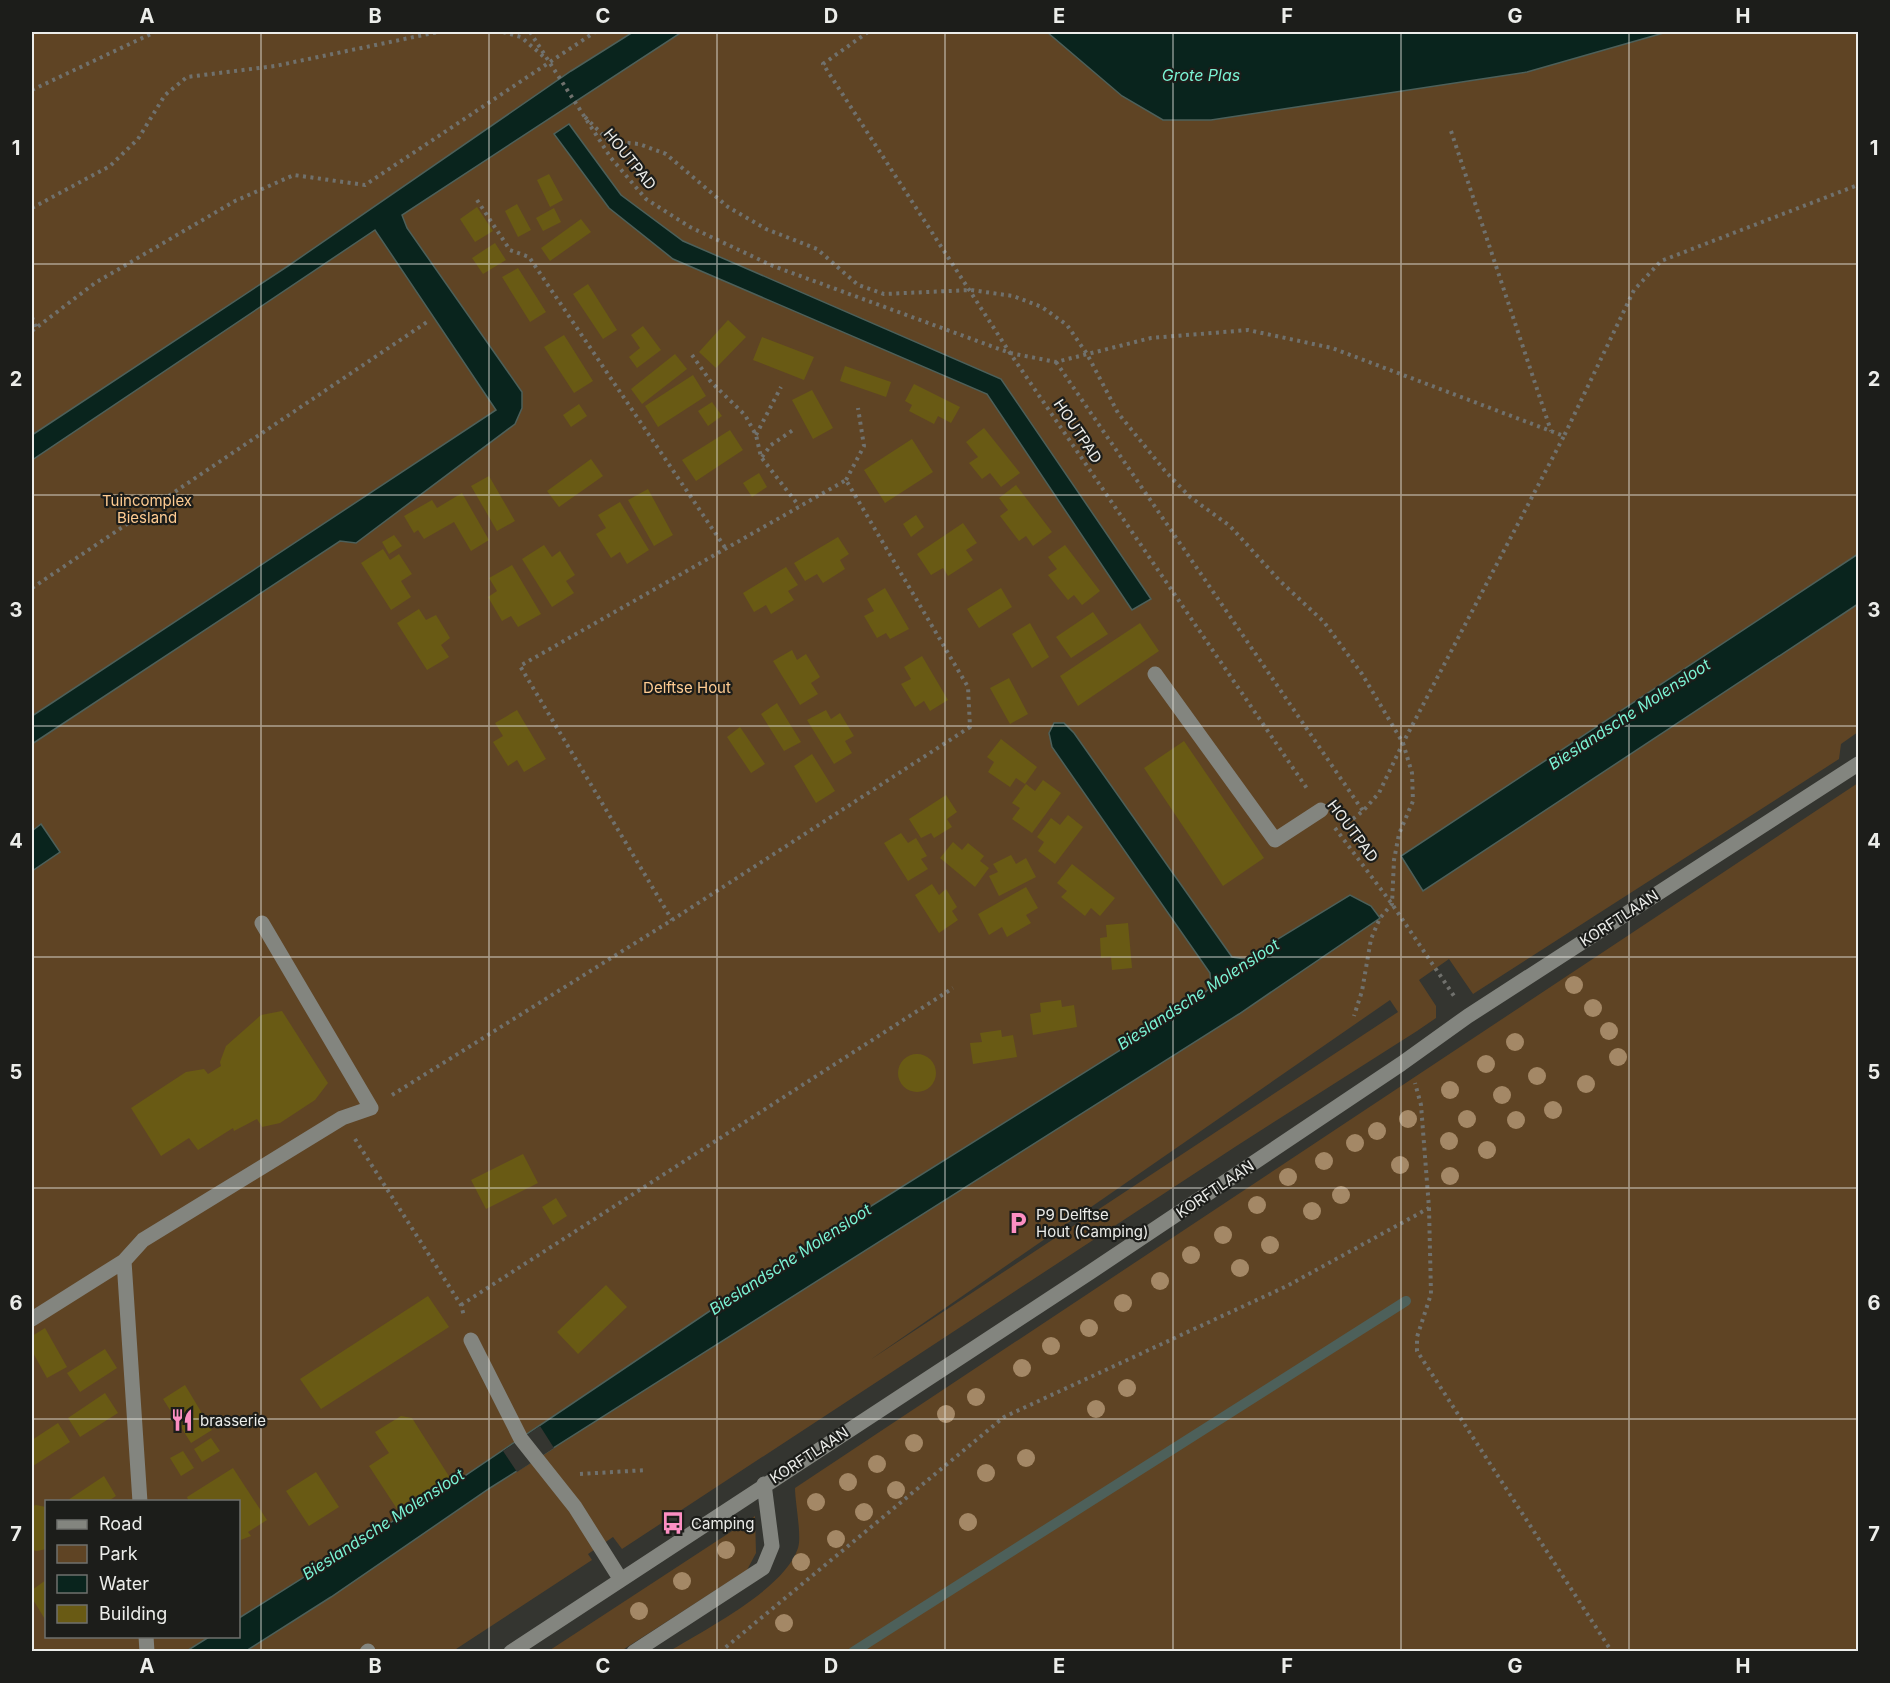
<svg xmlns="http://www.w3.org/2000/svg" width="1890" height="1683" font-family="Inter,sans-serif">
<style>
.green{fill:#5f4424;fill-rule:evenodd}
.water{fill:#09241d;stroke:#4d605a;stroke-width:1.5}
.pier{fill:#343530}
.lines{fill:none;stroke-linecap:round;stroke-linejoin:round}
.stream{stroke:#4d605a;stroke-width:10}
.building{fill:#695a14}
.path{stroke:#70716d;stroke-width:4;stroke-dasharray:3 4.5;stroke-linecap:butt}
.minor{stroke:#83857f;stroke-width:15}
.tree{fill:#a48866}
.grid{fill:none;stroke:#ecedea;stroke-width:1.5;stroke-opacity:0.55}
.labels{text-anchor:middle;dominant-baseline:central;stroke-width:4.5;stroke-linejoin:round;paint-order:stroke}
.street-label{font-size:15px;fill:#ecedea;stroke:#1c1d1a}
.park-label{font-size:15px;fill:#ffcc92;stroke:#1c1d1a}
.poi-label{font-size:15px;fill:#ecedea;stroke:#1c1d1a;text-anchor:start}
.water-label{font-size:16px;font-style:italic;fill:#7af2d3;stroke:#1c1d1a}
.neatline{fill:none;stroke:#ecedea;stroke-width:2}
.grid-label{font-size:20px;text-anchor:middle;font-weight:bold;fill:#ecedea}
</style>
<rect width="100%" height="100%" fill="#343530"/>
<path class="green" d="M 32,32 L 1858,32 L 1858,732 L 1841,744 L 1839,759 L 1473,994 L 1449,959 L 1419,980 L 1436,1006 L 1436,1018 L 1417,1031 L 1238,1145 L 622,1549 L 613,1537 L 588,1554 L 592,1560 L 453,1651 L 451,1649 L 447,1652 L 32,1652 ZM 1390,1000 L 1398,1012 L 870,1360 ZM 46,1502 L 238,1502 L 238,1636 L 46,1636 Z
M 1858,783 L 1858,1651 L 668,1652 C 704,1630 785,1589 798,1548 C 802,1536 795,1502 795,1488 Z
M 755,1516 L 756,1553 L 747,1570 L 621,1651 L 547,1652 Z"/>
<path class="water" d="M 633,32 L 682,32 L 402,215 L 407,228 L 522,392 L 522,408 L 515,424 L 356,543 L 340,541 L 32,744 L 32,716 L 496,410 L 375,230 L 32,460 L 32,435 L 288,266 L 571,71 Z
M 1047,32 L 1667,32 L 1527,72 L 1211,120 L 1163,120 L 1122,96 Z
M 569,124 L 621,195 L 683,241 L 1001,379 L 1151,599 L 1132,610 L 987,394 L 673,259 L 609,208 L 554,134 Z
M 1858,554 L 1858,604 L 1423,891 L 1401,856 Z
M 1054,723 L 1064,723 L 1074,733 L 1232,957 L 1245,959 L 1350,895 L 1371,906 L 1380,918 L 1239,1014 L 490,1488 L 331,1597 L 246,1651 L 185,1652 L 209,1637 L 238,1636 L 239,1618 L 463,1477 L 793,1255 L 1197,1002 L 1211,986 L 1210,973 L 1052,747 L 1049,733 Z
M 41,824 L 60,852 L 32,871 L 32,831 Z"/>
<path class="pier" d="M 540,1426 L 554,1448 L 517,1472 L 503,1451 Z"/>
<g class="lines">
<path class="stream" d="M 853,1652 L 1406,1301"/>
</g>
<path class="building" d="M 549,174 L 563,200 L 550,207 L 537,180 Z
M 517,204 L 531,230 L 518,237 L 505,211 Z
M 477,207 L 493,231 L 475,242 L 460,219 Z
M 554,208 L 561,222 L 543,231 L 536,218 Z
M 581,219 L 591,232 L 550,261 L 541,248 Z
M 495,243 L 506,260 L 483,274 L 472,258 Z
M 518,268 L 546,312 L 530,322 L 502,277 Z
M 588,284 L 617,330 L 603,339 L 573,294 Z
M 728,320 L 746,337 L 716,368 L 699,352 Z
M 643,326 L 661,350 L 637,368 L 629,357 L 640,348 L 631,335 Z
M 564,335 L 593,381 L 574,393 L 544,347 Z
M 762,337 L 814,357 L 804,380 L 753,360 Z
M 675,354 L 687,369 L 642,404 L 631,389 Z
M 845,366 L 891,382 L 886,397 L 840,381 Z
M 693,375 L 706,396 L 658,427 L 645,406 Z
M 914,384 L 960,407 L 951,423 L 938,416 L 934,424 L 909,411 L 912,405 L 905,401 Z
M 812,390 L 833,428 L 813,439 L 792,400 Z
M 712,402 L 722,416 L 708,426 L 698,411 Z
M 579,404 L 587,416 L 571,427 L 563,415 Z
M 984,428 L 1020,473 L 1001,487 L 990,473 L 982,479 L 969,463 L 978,457 L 966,442 Z
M 730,430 L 743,450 L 696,481 L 682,460 Z
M 912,439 L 933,472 L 885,503 L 864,470 Z
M 591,459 L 603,476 L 559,507 L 547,491 Z
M 759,473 L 767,487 L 752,497 L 743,483 Z
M 489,476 L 515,521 L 497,531 L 471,486 Z
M 1016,485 L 1052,532 L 1033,546 L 1026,536 L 1019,541 L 1000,516 L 1008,510 L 999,498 Z
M 648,489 L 673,535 L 654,546 L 628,500 Z
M 462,493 L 489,540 L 471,551 L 454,522 L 424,539 L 418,530 L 414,533 L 404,516 L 432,500 L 437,508 Z
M 620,502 L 649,550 L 627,564 L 620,552 L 611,558 L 596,534 L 606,528 L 598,515 Z
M 916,515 L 924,527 L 911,537 L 903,524 Z
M 963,523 L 977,543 L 966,550 L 973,560 L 948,576 L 943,568 L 931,575 L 917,554 Z
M 394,535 L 402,546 L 389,554 L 382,542 Z
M 838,537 L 849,554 L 840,560 L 845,569 L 823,583 L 817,574 L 805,581 L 794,563 Z
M 544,545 L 552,557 L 560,551 L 575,575 L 566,581 L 574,593 L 552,607 L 522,559 Z
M 1065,545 L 1100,591 L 1082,605 L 1074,595 L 1068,600 L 1048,575 L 1057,569 L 1048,557 Z
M 383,549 L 390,560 L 399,554 L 412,574 L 401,581 L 411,597 L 391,610 L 361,563 Z
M 512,565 L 541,614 L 518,627 L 511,616 L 502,621 L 488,597 L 497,591 L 489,578 Z
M 786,567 L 798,585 L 788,591 L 794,600 L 771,614 L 766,605 L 754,612 L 743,593 Z
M 885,588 L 909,629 L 890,639 L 886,633 L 877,638 L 864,616 L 874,611 L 867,599 Z
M 1001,588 L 1012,607 L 979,628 L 967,609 Z
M 419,609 L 426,620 L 436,615 L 450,638 L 441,645 L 449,657 L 427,670 L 397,623 Z
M 1093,612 L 1108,634 L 1071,658 L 1056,637 Z
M 1030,623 L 1049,657 L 1032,668 L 1012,634 Z
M 1140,623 L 1159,651 L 1078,706 L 1060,676 Z
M 792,650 L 797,660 L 806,654 L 820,677 L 811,683 L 818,694 L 800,705 L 773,661 Z
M 922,656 L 948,700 L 930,711 L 924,701 L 915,707 L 901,684 L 911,679 L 904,667 Z
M 1009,678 L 1028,714 L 1010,724 L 990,688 Z
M 777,703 L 801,742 L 784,751 L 761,714 Z
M 517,710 L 546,759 L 524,772 L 517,760 L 508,766 L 493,742 L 503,736 L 495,723 Z
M 826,710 L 831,719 L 840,713 L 854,736 L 845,741 L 852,753 L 834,764 L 807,720 Z
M 740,727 L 765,764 L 751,773 L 727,737 Z
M 1001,739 L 1037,767 L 1025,784 L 1016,778 L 1010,787 L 988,772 L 994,762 L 987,757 Z
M 1184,741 L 1264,858 L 1223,886 L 1144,768 Z
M 812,754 L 835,791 L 816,803 L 794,766 Z
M 1043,780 L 1061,793 L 1032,833 L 1012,819 L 1020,808 L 1012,803 L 1026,784 L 1035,791 Z
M 946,795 L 957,812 L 947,819 L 952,827 L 934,838 L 931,833 L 921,838 L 909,819 Z
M 1068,815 L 1083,827 L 1055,864 L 1038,851 L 1044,842 L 1037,837 L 1051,818 L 1060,825 Z
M 901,833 L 908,843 L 916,838 L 927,856 L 921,859 L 928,869 L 908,881 L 884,843 Z
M 953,842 L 962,850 L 968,843 L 984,856 L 980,861 L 989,868 L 975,887 L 940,858 Z
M 1011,855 L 1016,864 L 1026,858 L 1036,877 L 999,896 L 989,876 L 998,872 L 993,864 Z
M 1072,864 L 1115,898 L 1100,916 L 1091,908 L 1085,916 L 1061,897 L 1067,891 L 1057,883 Z
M 932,884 L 939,895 L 946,889 L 957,907 L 952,911 L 958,920 L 939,933 L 915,895 Z
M 1026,887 L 1038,908 L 1026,915 L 1031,923 L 1007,937 L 1002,927 L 989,935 L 978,914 Z
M 1128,923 L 1132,968 L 1112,970 L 1111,957 L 1101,958 L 1100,938 L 1107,937 L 1106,925 Z
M 1061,1000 L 1062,1007 L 1074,1005 L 1077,1027 L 1033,1035 L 1030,1014 L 1041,1012 L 1040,1003 Z
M 282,1011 L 328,1083 L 315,1100 L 280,1123 L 262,1127 L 257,1119 L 234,1131 L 233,1128 L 198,1150 L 189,1138 L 161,1156 L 131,1108 L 186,1072 L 204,1069 L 208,1074 L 221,1066 L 220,1062 L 226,1046 L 261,1015 Z
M 1001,1030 L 1002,1037 L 1013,1035 L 1017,1057 L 973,1064 L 970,1043 L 982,1042 L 980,1033 Z
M898 1073a19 19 0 1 1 38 0a19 19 0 1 1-38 0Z
M 523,1154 L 538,1183 L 486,1209 L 471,1180 Z
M 556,1198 L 567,1216 L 553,1225 L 542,1207 Z
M 606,1285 L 627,1307 L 578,1354 L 557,1332 Z
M 428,1296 L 449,1327 L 321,1409 L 300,1379 Z
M 45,1328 L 67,1367 L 47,1378 L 32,1351 L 32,1336 Z
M 105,1349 L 117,1368 L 80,1392 L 67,1373 Z
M 185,1385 L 212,1430 L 191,1443 L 163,1399 Z
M 105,1393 L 118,1413 L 80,1437 L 68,1418 Z
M 401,1416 L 412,1418 L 452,1481 L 420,1501 L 416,1496 L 397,1509 L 369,1466 L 389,1453 L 375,1432 Z
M 58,1423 L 70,1442 L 33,1466 L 32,1440 Z
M 211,1438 L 220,1451 L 202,1462 L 194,1449 Z
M 183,1451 L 194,1468 L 181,1476 L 170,1458 Z
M 233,1468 L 267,1520 L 248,1532 L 251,1536 L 238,1541 L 238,1502 L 189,1502 L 187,1497 Z
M 316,1472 L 339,1507 L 309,1526 L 286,1491 Z
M 104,1476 L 116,1496 L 107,1502 L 65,1502 Z
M 36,1505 L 46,1507 L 46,1549 L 37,1551 L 32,1550 L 32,1506 Z
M 46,1580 L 46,1621 L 32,1598 L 32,1590 Z"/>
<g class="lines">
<path class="path" d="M 503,32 L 521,37 L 544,57
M 530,32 L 611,158 L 646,199 L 690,227 L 773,266 L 1010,353 L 1056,362 L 1151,338 L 1248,330 L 1332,348 L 1564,436 L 1634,290 L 1661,261 L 1858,185
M 868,32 L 823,64 L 1010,353 L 1308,790
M 32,90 L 155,32
M 585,117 L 609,141 L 639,144 L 666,154 L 728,207 L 766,229 L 817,249 L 858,285 L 884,294 L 971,290 L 1013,296 L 1042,307 L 1067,325 L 1087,354 L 1118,413 L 1165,471 L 1190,497 L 1230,526 L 1280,581 L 1324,622 L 1362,674 L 1403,743 L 1412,773 L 1413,801 L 1399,834 L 1394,860 L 1392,904 L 1380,918 L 1371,939 L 1362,991 L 1354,1016
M 1451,131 L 1551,431
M 477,200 L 510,250 L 529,257 L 726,549
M 32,208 L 110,166 L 138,139 L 165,95 L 187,77 L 275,66 L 438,32
M 32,317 L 36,328
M 32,331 L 95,283 L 235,201 L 294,175 L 365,185 L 595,32
M 692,355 L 711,382 L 745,415 L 756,435 L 761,457 L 799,506
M 1056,362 L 1363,811
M 756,435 L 781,387
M 762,457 L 771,445 L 793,430
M 846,480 L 864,446 L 858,408
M 32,588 L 427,322
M 1335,828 L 1392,904 L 1454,996
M 1341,828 L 1363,811 L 1379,793 L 1403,743 L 1564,436
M 392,1095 L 672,920 L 970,727 L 968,687 L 846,480 L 520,666 L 672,920
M 355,1139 L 461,1305 L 464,1316
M 1429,1208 L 1431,1294 L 1417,1337 L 1417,1351 L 1612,1652
M 461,1305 L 953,988
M 580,1474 L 647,1470
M 720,1652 L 1004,1417 L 1287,1286 L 1429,1208 L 1421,1105 L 1415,1083"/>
<path class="minor" d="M 1155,674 L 1275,840 L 1321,810
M 124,1261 L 140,1502
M 32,1319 L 124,1261 L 143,1240 L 342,1118 L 371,1108 L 262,923
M 471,1340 L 521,1439 L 575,1507 L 621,1580
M 146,1636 L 147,1652
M 367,1652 L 368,1651
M 511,1652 L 1089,1273 L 1401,1064 L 1468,1016 L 1858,764
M 634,1652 L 763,1568 L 772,1546 L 764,1484"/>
</g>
<g class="tree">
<circle cx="1574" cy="985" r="9"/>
<circle cx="1593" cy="1008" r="9"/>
<circle cx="1609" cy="1031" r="9"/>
<circle cx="1515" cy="1042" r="9"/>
<circle cx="1618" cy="1057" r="9"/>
<circle cx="1486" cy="1064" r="9"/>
<circle cx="1537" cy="1076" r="9"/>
<circle cx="1586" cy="1084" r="9"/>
<circle cx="1450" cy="1090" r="9"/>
<circle cx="1502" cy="1095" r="9"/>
<circle cx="1553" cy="1110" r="9"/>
<circle cx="1408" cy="1119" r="9"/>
<circle cx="1467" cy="1119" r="9"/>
<circle cx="1516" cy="1120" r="9"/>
<circle cx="1377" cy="1131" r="9"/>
<circle cx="1449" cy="1141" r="9"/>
<circle cx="1355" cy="1143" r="9"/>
<circle cx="1487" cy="1150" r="9"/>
<circle cx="1324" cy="1161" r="9"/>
<circle cx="1400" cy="1165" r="9"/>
<circle cx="1450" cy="1176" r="9"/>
<circle cx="1288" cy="1177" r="9"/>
<circle cx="1341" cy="1195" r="9"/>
<circle cx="1257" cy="1205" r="9"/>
<circle cx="1312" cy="1211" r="9"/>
<circle cx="1223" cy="1235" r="9"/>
<circle cx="1270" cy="1245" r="9"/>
<circle cx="1191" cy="1255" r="9"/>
<circle cx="1240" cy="1268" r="9"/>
<circle cx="1160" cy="1281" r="9"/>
<circle cx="1123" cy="1303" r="9"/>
<circle cx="1089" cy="1328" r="9"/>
<circle cx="1051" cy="1346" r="9"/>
<circle cx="1022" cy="1368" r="9"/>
<circle cx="1127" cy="1388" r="9"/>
<circle cx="976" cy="1397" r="9"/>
<circle cx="1096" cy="1409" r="9"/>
<circle cx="946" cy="1414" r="9"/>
<circle cx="914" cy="1443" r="9"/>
<circle cx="1026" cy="1458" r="9"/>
<circle cx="877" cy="1464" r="9"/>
<circle cx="986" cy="1473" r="9"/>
<circle cx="848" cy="1482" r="9"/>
<circle cx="896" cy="1490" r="9"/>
<circle cx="816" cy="1502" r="9"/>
<circle cx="864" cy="1512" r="9"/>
<circle cx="968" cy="1522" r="9"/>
<circle cx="836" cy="1539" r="9"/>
<circle cx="726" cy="1550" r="9"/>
<circle cx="801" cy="1562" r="9"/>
<circle cx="682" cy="1581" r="9"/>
<circle cx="639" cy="1611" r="9"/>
<circle cx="784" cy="1623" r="9"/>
</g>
<path class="grid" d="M 261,32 L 261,1652M 489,32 L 489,1652M 717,32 L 717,1652M 945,32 L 945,1652M 1173,32 L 1173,1652M 1401,32 L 1401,1652M 1629,32 L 1629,1652M 32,264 L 1858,264M 32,495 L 1858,495M 32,726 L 1858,726M 32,957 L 1858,957M 32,1188 L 1858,1188M 32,1419 L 1858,1419"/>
<defs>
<g id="parking-bare" transform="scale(1.8)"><path d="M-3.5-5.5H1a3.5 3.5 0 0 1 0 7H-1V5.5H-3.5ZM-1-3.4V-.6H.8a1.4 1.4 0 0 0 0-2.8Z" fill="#fc8fc3" stroke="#1c1d1a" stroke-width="2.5" paint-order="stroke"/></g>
<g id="restaurant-bare" transform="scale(1.8)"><path d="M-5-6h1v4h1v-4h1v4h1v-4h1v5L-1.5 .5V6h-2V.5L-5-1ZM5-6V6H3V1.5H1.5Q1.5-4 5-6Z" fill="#fc8fc3" stroke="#1c1d1a" stroke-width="2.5" paint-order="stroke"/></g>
<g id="bus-bare" transform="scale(1.8)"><path d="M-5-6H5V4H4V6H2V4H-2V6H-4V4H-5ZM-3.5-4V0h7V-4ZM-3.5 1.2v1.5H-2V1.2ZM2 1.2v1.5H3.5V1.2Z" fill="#fc8fc3" stroke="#1c1d1a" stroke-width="2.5" paint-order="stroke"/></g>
</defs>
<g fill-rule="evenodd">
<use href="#parking-bare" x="1018" y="1223"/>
<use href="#restaurant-bare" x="182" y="1420"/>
<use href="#bus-bare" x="673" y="1523"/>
</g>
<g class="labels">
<g class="street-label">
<text transform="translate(630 159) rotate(51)">HOUTPAD</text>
<text transform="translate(1078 431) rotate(56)">HOUTPAD</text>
<text transform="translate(1353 831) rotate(53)">HOUTPAD</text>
<text transform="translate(1619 918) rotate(-33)">KORFTLAAN</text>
<text transform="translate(1215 1189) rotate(-34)">KORFTLAAN</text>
<text transform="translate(809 1455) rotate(-33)">KORFTLAAN</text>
</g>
<g class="park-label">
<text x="147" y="500">Tuincomplex<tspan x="147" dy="17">Biesland</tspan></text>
<text x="687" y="687">Delftse Hout</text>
</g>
<g class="poi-label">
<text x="1036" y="1214">P9 Delftse<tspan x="1036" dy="17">Hout (Camping)</tspan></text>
<text x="200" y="1420">brasserie</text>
<text x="691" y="1523">Camping</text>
</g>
<g class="water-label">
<text x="1201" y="75">Grote Plas</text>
<text transform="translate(1629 714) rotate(-33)">Bieslandsche Molensloot</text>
<text transform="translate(1198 994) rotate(-33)">Bieslandsche Molensloot</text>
<text transform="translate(790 1259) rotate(-33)">Bieslandsche Molensloot</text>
<text transform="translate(383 1524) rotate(-33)">Bieslandsche Molensloot</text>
</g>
</g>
<rect width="1890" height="1683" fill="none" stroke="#1c1d1a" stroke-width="66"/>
<rect x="45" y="1500" width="195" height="138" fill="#1c1d1a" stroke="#6f706d" stroke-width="1.5"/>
<rect x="57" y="1520" width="30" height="9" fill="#83857f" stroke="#6f706d" stroke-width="1.5"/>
<text x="99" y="1530" font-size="18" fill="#ecedea">Road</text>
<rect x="57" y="1545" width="30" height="18" fill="#5f4424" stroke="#6f706d" stroke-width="1.5"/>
<text x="99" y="1560" font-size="18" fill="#ecedea">Park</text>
<rect x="57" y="1575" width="30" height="18" fill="#09241d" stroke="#6f706d" stroke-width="1.5"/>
<text x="99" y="1590" font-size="18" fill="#ecedea">Water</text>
<rect x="57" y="1605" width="30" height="18" fill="#695a14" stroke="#6f706d" stroke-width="1.5"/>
<text x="99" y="1620" font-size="18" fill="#ecedea">Building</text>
<rect x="33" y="33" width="1824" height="1617" class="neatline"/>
<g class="grid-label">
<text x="147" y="23">A</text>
<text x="375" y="23">B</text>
<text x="603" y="23">C</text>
<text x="831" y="23">D</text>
<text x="1059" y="23">E</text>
<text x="1287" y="23">F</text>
<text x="1515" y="23">G</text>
<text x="1743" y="23">H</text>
<text x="16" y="155">1</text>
<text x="1874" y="155">1</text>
<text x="16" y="386">2</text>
<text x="1874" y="386">2</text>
<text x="16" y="617">3</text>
<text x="1874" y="617">3</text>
<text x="16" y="848">4</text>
<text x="1874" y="848">4</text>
<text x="16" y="1079">5</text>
<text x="1874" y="1079">5</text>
<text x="16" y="1310">6</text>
<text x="1874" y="1310">6</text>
<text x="16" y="1541">7</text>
<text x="1874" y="1541">7</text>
<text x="147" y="1673">A</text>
<text x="375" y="1673">B</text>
<text x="603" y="1673">C</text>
<text x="831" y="1673">D</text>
<text x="1059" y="1673">E</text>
<text x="1287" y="1673">F</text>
<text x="1515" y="1673">G</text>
<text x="1743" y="1673">H</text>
</g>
</svg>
